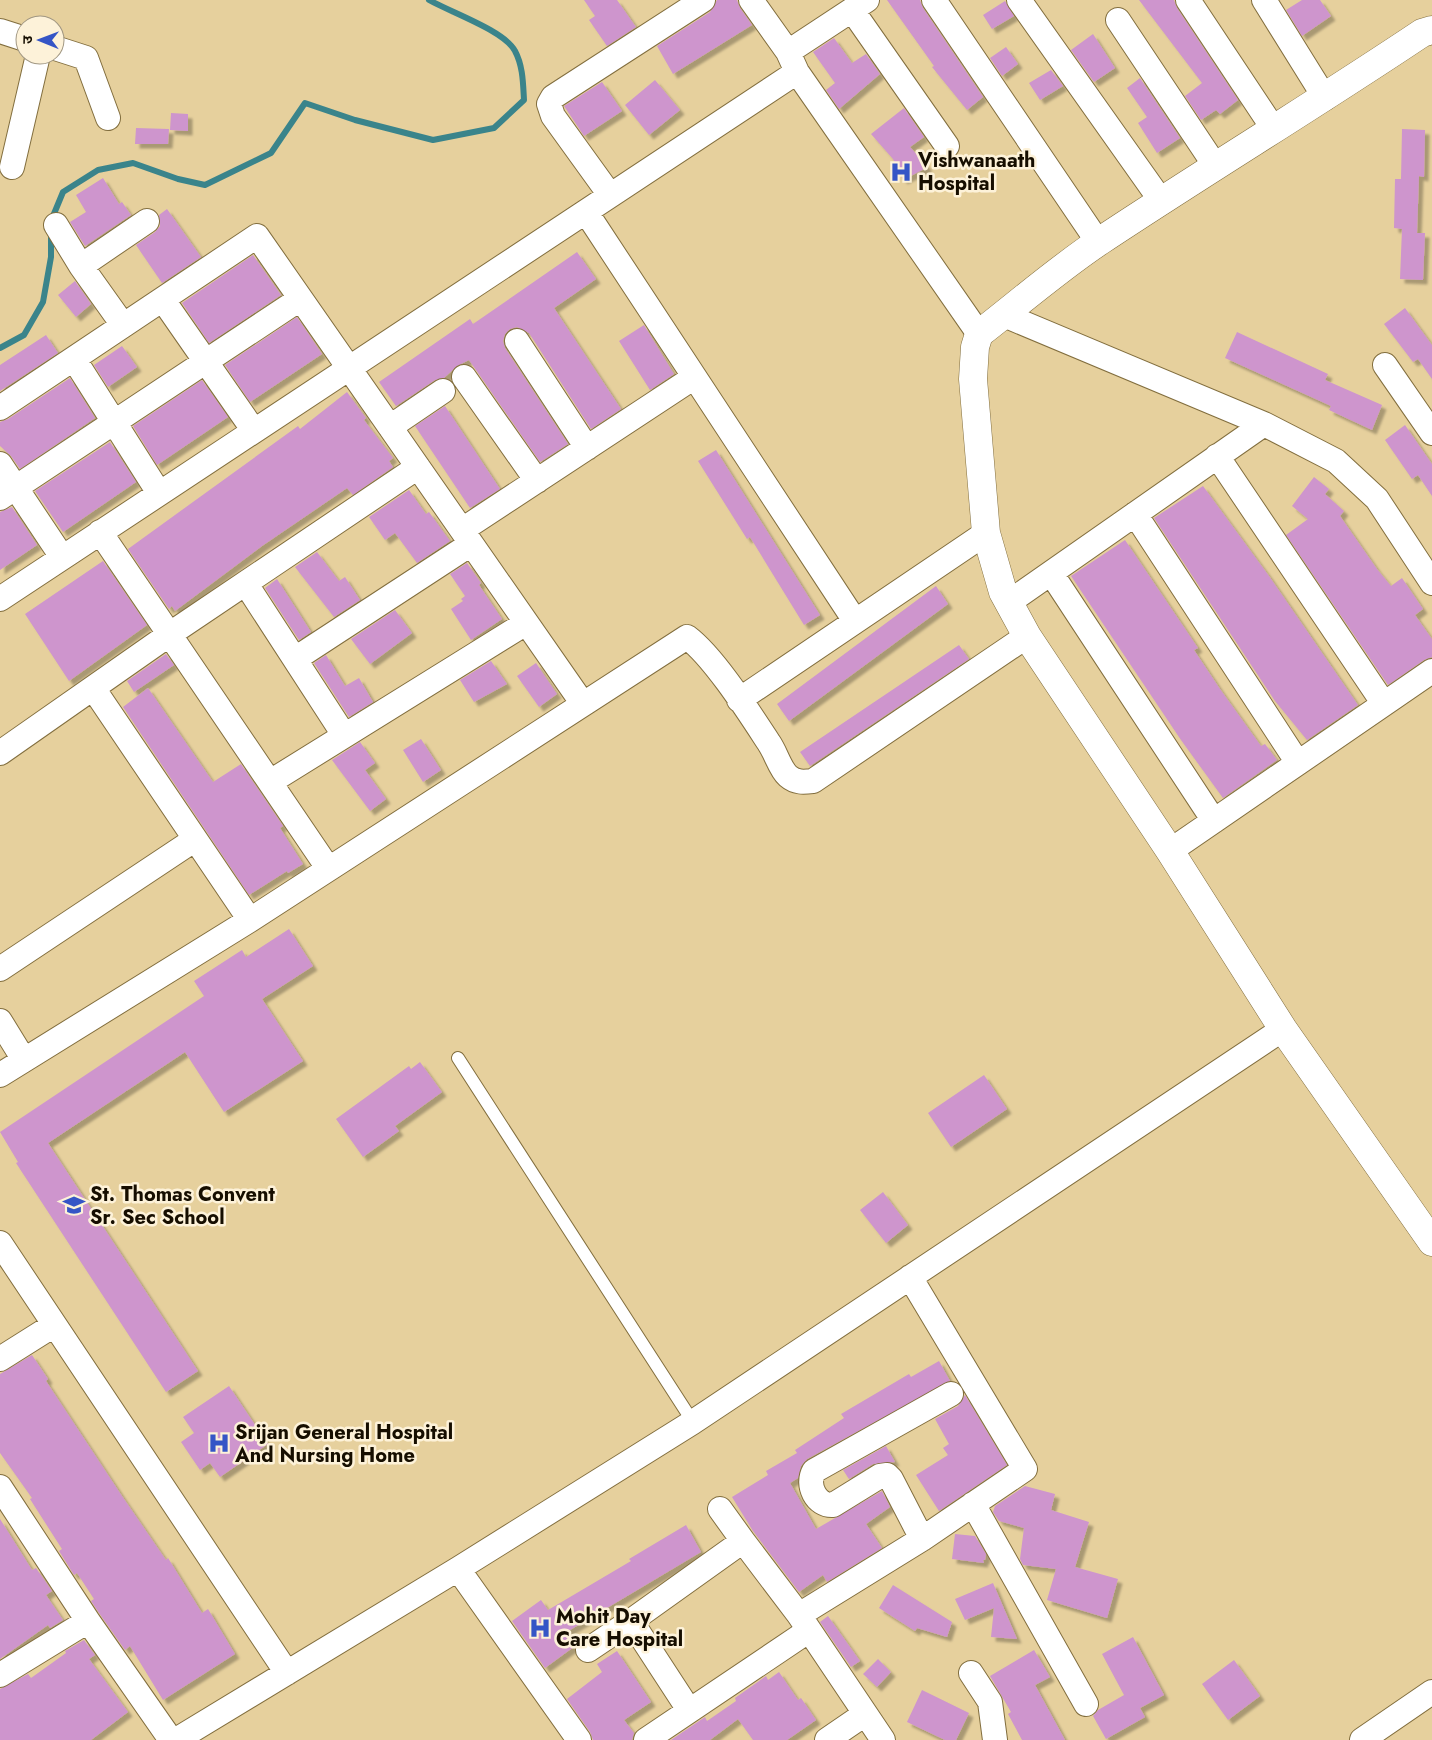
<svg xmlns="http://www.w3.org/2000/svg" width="1432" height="1740" font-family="Jost,'Noto Sans Devanagari',sans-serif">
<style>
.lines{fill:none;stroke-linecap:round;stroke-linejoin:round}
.stream{stroke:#3a848b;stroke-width:6}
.building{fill:#ce95cd;filter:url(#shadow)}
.service-casing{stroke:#826e3e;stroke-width:14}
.minor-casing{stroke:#826e3e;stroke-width:26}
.tertiary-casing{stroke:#826e3e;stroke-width:29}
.service{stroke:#fff;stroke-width:12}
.minor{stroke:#fff;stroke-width:24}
.tertiary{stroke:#fff;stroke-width:28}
.labels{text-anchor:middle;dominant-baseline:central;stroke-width:5;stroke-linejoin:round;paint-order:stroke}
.poi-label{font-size:20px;font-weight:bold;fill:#160e00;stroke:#fdf2d9;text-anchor:start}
</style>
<defs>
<filter id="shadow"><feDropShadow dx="4.5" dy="4.5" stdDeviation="1" flood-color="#0004"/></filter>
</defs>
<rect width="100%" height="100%" fill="#e6d09d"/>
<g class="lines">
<path class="stream" d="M 51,221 L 63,192 L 98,170 L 133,163 L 178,179 L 205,185 L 271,153 L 305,103 L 355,120 L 433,140 L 494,128 L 524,100 C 523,83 523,66 515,51 C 505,31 450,12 429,0
M 0,348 L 24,335 L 43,302 L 51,257 L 51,231"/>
</g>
<path class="building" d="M 584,0 L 617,0 L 636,27 L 607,46 L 589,20 L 595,16 Z
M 717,0 L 737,0 L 740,8 L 752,25 L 673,74 L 657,46 L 710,12 Z
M 887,0 L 920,0 L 923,8 L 983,97 L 967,110 L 932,67 L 934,66 Z
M 1139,0 L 1174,0 L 1177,8 L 1238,100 L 1220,114 L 1216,110 L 1201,120 L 1185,96 L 1202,83 Z
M 1302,0 L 1320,0 L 1331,16 L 1302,36 L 1286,10 Z
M 1005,1 L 1014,16 L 992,29 L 983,15 Z
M 1093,34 L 1115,68 L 1094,82 L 1071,50 Z
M 834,38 L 852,63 L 866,54 L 880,74 L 839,109 L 826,90 L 835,83 L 813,52 Z
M 1006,47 L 1018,64 L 1002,76 L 990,58 Z
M 1051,70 L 1063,86 L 1040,100 L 1029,83 Z
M 1140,78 L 1180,138 L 1157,153 L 1138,123 L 1147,117 L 1127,88 Z
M 655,80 L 680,110 L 649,135 L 625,105 Z
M 602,82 L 622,111 L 584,136 L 564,106 Z
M 904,108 L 924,137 L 910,147 L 928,167 L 903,180 L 893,159 L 871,134 Z
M 171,113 L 188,114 L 188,131 L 170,130 Z
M 136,128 L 169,129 L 168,144 L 135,144 Z
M 1402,129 L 1425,130 L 1424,177 L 1419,176 L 1417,233 L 1425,233 L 1423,280 L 1400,279 L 1402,229 L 1394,228 L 1395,179 L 1401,179 Z
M 103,178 L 119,204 L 122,202 L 131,215 L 85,246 L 70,222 L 86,212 L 76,195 Z
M 167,209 L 201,257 L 162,283 L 136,245 L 155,232 L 160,226 L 159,215 Z
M 577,252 L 596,279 L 554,308 L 621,409 L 591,429 L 529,333 L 517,327 L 510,329 L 505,334 L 503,341 L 505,348 L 568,444 L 540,462 L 469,360 L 457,366 L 444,378 L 435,380 L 396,406 L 379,382 L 470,319 L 473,324 Z
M 253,255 L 281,295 L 209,343 L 182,303 Z
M 75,281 L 91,304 L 76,317 L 58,295 Z
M 1405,308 L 1432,345 L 1432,379 L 1418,359 L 1413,362 L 1384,324 Z
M 297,317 L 322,354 L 250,402 L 225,365 Z
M 644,325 L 674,374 L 650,390 L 619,341 Z
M 1237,332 L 1328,374 L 1325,380 L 1382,405 L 1372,430 L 1329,410 L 1331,406 L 1225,358 Z
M 46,335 L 58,353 L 0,391 L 0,365 Z
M 122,346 L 137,367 L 108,387 L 94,365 Z
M 70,378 L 95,418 L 20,469 L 11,456 L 0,446 L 0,422 L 8,419 Z
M 202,380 L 228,417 L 157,465 L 133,426 Z
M 347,392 L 366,418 L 364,420 L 393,458 L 389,461 L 393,467 L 353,495 L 347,488 L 262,546 L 175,611 L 172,606 L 169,609 L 128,549 L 298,426 L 300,429 Z
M 445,406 L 500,489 L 470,508 L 415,426 Z
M 1405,425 L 1432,464 L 1432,496 L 1418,475 L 1412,479 L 1385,440 Z
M 110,442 L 136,482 L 63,532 L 35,491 Z
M 716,450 L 820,615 L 804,625 L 750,537 L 747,539 L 698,461 Z
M 1314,477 L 1329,489 L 1325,494 L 1344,511 L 1340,516 L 1377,569 L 1391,586 L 1402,578 L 1423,609 L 1415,615 L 1432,639 L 1432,657 L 1424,660 L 1388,685 L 1286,535 L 1308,519 L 1292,506 Z
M 1203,486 L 1269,576 L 1358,705 L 1307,740 L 1275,701 L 1154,518 Z
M 409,490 L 426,514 L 429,512 L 450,541 L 417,563 L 395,533 L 385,540 L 369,517 Z
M 12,507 L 37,545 L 0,570 L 0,512 Z
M 1125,540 L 1198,648 L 1194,650 L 1220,689 L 1261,746 L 1265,744 L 1277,760 L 1223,798 L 1181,740 L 1071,576 Z
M 317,552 L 339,581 L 345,577 L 360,600 L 334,617 L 295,567 Z
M 103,561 L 147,625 L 69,681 L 25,614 Z
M 467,563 L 481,583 L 479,585 L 502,619 L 471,640 L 451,609 L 463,601 L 461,599 L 465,596 L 450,574 Z
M 277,579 L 311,632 L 299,640 L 265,588 Z
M 936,586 L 948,604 L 789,721 L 777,704 Z
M 395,610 L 412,633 L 370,664 L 351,639 Z
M 959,645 L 969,659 L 810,766 L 800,752 Z
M 166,654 L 174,665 L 134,692 L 127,681 Z
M 326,655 L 345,686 L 359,678 L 373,702 L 349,717 L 314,663 Z
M 491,661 L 507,684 L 474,702 L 460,680 Z
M 536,663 L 557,694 L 539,707 L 517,676 Z
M 148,688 L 213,782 L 241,764 L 283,826 L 280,828 L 303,864 L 288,873 L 287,871 L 249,895 L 123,707 Z
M 421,739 L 441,770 L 423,782 L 403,750 Z
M 360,742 L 375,763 L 365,770 L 386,799 L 370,811 L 332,760 Z
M 289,929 L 313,966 L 262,999 L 303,1061 L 224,1112 L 185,1052 L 48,1143 L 198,1371 L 166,1392 L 16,1163 L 18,1162 L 0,1132 L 204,996 L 194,981 L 242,950 L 246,957 Z
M 420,1062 L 442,1092 L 395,1126 L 399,1131 L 363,1157 L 336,1119 L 409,1066 L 411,1069 Z
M 984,1075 L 1007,1109 L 951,1147 L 928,1113 Z
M 883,1192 L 908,1225 L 886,1243 L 860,1210 Z
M 32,1355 L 48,1379 L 46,1381 L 122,1496 L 166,1560 L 168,1558 L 202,1613 L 208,1609 L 235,1654 L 163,1700 L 130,1646 L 125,1650 L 99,1613 L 91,1601 L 94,1599 L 77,1573 L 74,1575 L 59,1551 L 62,1549 L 30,1499 L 32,1498 L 0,1453 L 0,1374 Z
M 939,1361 L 950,1381 L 807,1459 L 801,1466 L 798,1478 L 790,1483 L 816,1529 L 882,1491 L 890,1507 L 866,1524 L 882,1548 L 827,1582 L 823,1575 L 799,1592 L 753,1531 L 732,1497 L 768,1475 L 766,1471 L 797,1453 L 795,1450 L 844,1418 L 841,1414 L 909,1374 L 911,1377 Z
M 229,1386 L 268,1444 L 220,1477 L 210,1463 L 200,1470 L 181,1442 L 194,1433 L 183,1417 Z
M 965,1395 L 1007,1465 L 939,1511 L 916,1475 L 948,1455 L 943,1448 L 949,1444 L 935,1419 L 958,1406 Z
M 886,1446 L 895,1462 L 873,1464 L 849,1479 L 843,1470 Z
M 1025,1486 L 1055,1494 L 1051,1510 L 1089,1522 L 1075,1567 L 1118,1579 L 1107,1618 L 1047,1600 L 1056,1569 L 1023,1565 L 1020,1559 L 1024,1528 L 999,1521 L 993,1512 L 995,1506 Z
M 0,1519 L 32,1570 L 36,1568 L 52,1591 L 46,1595 L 63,1620 L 50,1628 L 48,1625 L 0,1659 Z
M 686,1525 L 701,1552 L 565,1633 L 575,1646 L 545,1668 L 512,1621 L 541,1600 L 548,1610 L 631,1561 L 629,1559 Z
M 955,1534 L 975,1536 L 986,1554 L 985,1560 L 983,1560 L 984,1563 L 952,1559 Z
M 993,1583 L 1017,1639 L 991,1637 L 994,1608 L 965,1620 L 955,1599 Z
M 893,1585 L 952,1622 L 947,1637 L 917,1628 L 915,1631 L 879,1608 Z
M 828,1616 L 860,1661 L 851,1667 L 820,1622 Z
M 1133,1637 L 1164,1695 L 1140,1708 L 1145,1717 L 1106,1739 L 1093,1716 L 1098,1710 L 1124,1695 L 1102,1654 Z
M 84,1640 L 95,1655 L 89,1659 L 128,1712 L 91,1740 L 0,1740 L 0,1689 L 28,1674 L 31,1678 L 66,1653 L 65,1651 Z
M 1034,1650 L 1050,1677 L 1035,1685 L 1065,1740 L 1022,1740 L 1008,1714 L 1011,1712 L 990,1676 Z
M 617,1651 L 651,1702 L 624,1720 L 634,1733 L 632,1740 L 593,1740 L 590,1732 L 567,1699 L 602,1672 L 597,1664 Z
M 878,1659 L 891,1672 L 877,1687 L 863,1674 Z
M 1234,1660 L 1260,1696 L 1228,1720 L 1202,1684 Z
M 779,1672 L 798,1700 L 801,1698 L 816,1720 L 787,1740 L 753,1740 L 738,1719 L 710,1740 L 671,1740 L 705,1717 L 707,1721 L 736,1701 L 735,1698 L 766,1676 L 768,1680 Z
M 922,1690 L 969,1713 L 956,1740 L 945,1740 L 907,1722 Z"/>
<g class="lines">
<g class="service-casing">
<path id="service" d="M 458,1058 L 693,1422"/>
</g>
<g class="minor-casing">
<path id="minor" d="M 751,0 L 788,52 L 797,72 L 979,334
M 934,0 L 1098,242
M 1019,0 L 1162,202
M 1188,0 L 1273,128
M 1264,0 L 1325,98
M 852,10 L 947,146
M 1118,20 L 1216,167
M 0,31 L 25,39
M 55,48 L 86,58 L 108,118
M 788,52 L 867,0
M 12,167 L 38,55
M 610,195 L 553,116 L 549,104 L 553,97 L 703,0
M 586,212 L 855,621
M 56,225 L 81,266 L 123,325
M 81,266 L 147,221
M 163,300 L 254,431
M 1004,315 L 1264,424 L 1336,461 L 1377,499 L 1432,583
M 517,341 L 587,448
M 74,359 L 159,493
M 1385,365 L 1432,433
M 464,377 L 537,481
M 0,408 L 257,236 L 583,704
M 390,427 L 443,391
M 1217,456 L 1384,704
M 0,464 L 62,557
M 0,498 L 300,299
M 1135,514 L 1298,763
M 462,530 L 693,378
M 100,532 L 328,868
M 1051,573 L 1214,821
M 246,584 L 344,735
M 0,599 L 797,72
M 1008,603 L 1264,424
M 295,659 L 471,544
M 93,688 L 250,920
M 739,700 L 986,533
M 0,753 L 170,634 L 418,467
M 270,782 L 526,623
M 1170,851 L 1432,671
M 0,969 L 194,840
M 0,1021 L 24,1060
M 0,1075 L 250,920 L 687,637 C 714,657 750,714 769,743 C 776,753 780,769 788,776 C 796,783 804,782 813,781 L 1027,636
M 0,1243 L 287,1673
M 0,1359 L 54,1325
M 0,1487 L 88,1621 L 171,1740
M 973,1504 L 1086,1704
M 720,1509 L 743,1541
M 922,1539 L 891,1479 L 887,1475 L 880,1476 L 833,1505 C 816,1506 806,1485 814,1471 L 951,1394
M 458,1569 L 579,1740
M 799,1615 L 922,1539 L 1025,1469 L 910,1277
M 588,1650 L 631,1621
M 971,1673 L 990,1702 L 995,1740
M 0,1675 L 88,1621
M 689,1710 L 631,1621 L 743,1541 L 799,1615 L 883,1740
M 176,1740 L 458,1569 L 693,1422 L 1283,1029
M 646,1740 L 808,1631
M 827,1740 L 865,1714
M 1362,1740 L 1432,1692"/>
</g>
<g class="tertiary-casing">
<path id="tertiary" d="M 1432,30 L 1422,33 C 1316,104 1207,170 1100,241 C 1058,269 1019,303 979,334 L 975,347 L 973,379 L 986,533 L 1003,592 L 1027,636 L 1170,851 L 1283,1029 L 1432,1242"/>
</g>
<use href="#service" class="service"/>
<use href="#minor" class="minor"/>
<use href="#tertiary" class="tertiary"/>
</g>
<defs>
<g id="hospital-bare" transform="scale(1.725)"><path d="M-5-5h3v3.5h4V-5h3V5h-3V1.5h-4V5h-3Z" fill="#3555c6" stroke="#fdf2d9" stroke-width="2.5" paint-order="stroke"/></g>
<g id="school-bare" transform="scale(1.725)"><path d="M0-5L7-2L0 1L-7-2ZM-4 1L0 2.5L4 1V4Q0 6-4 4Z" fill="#3555c6" stroke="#fdf2d9" stroke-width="2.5" paint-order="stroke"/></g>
</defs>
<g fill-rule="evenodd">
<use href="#hospital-bare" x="901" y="172"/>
<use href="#school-bare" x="74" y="1205"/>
<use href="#hospital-bare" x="219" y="1443"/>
<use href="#hospital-bare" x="540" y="1628"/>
</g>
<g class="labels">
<g class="poi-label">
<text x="918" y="160">Vishwanaath<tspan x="918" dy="23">Hospital</tspan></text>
<text x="90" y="1194">St. Thomas Convent<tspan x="90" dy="23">Sr. Sec School</tspan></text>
<text x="235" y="1432">Srijan General Hospital<tspan x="235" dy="23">And Nursing Home</tspan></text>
<text x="556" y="1616">Mohit Day<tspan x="556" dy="23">Care Hospital</tspan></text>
</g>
</g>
<g transform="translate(40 40) rotate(271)"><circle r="24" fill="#fdf2d9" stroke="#a19782"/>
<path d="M0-4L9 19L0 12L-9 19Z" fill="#3555c6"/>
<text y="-8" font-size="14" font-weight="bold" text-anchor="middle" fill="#160e00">उ</text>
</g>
</svg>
